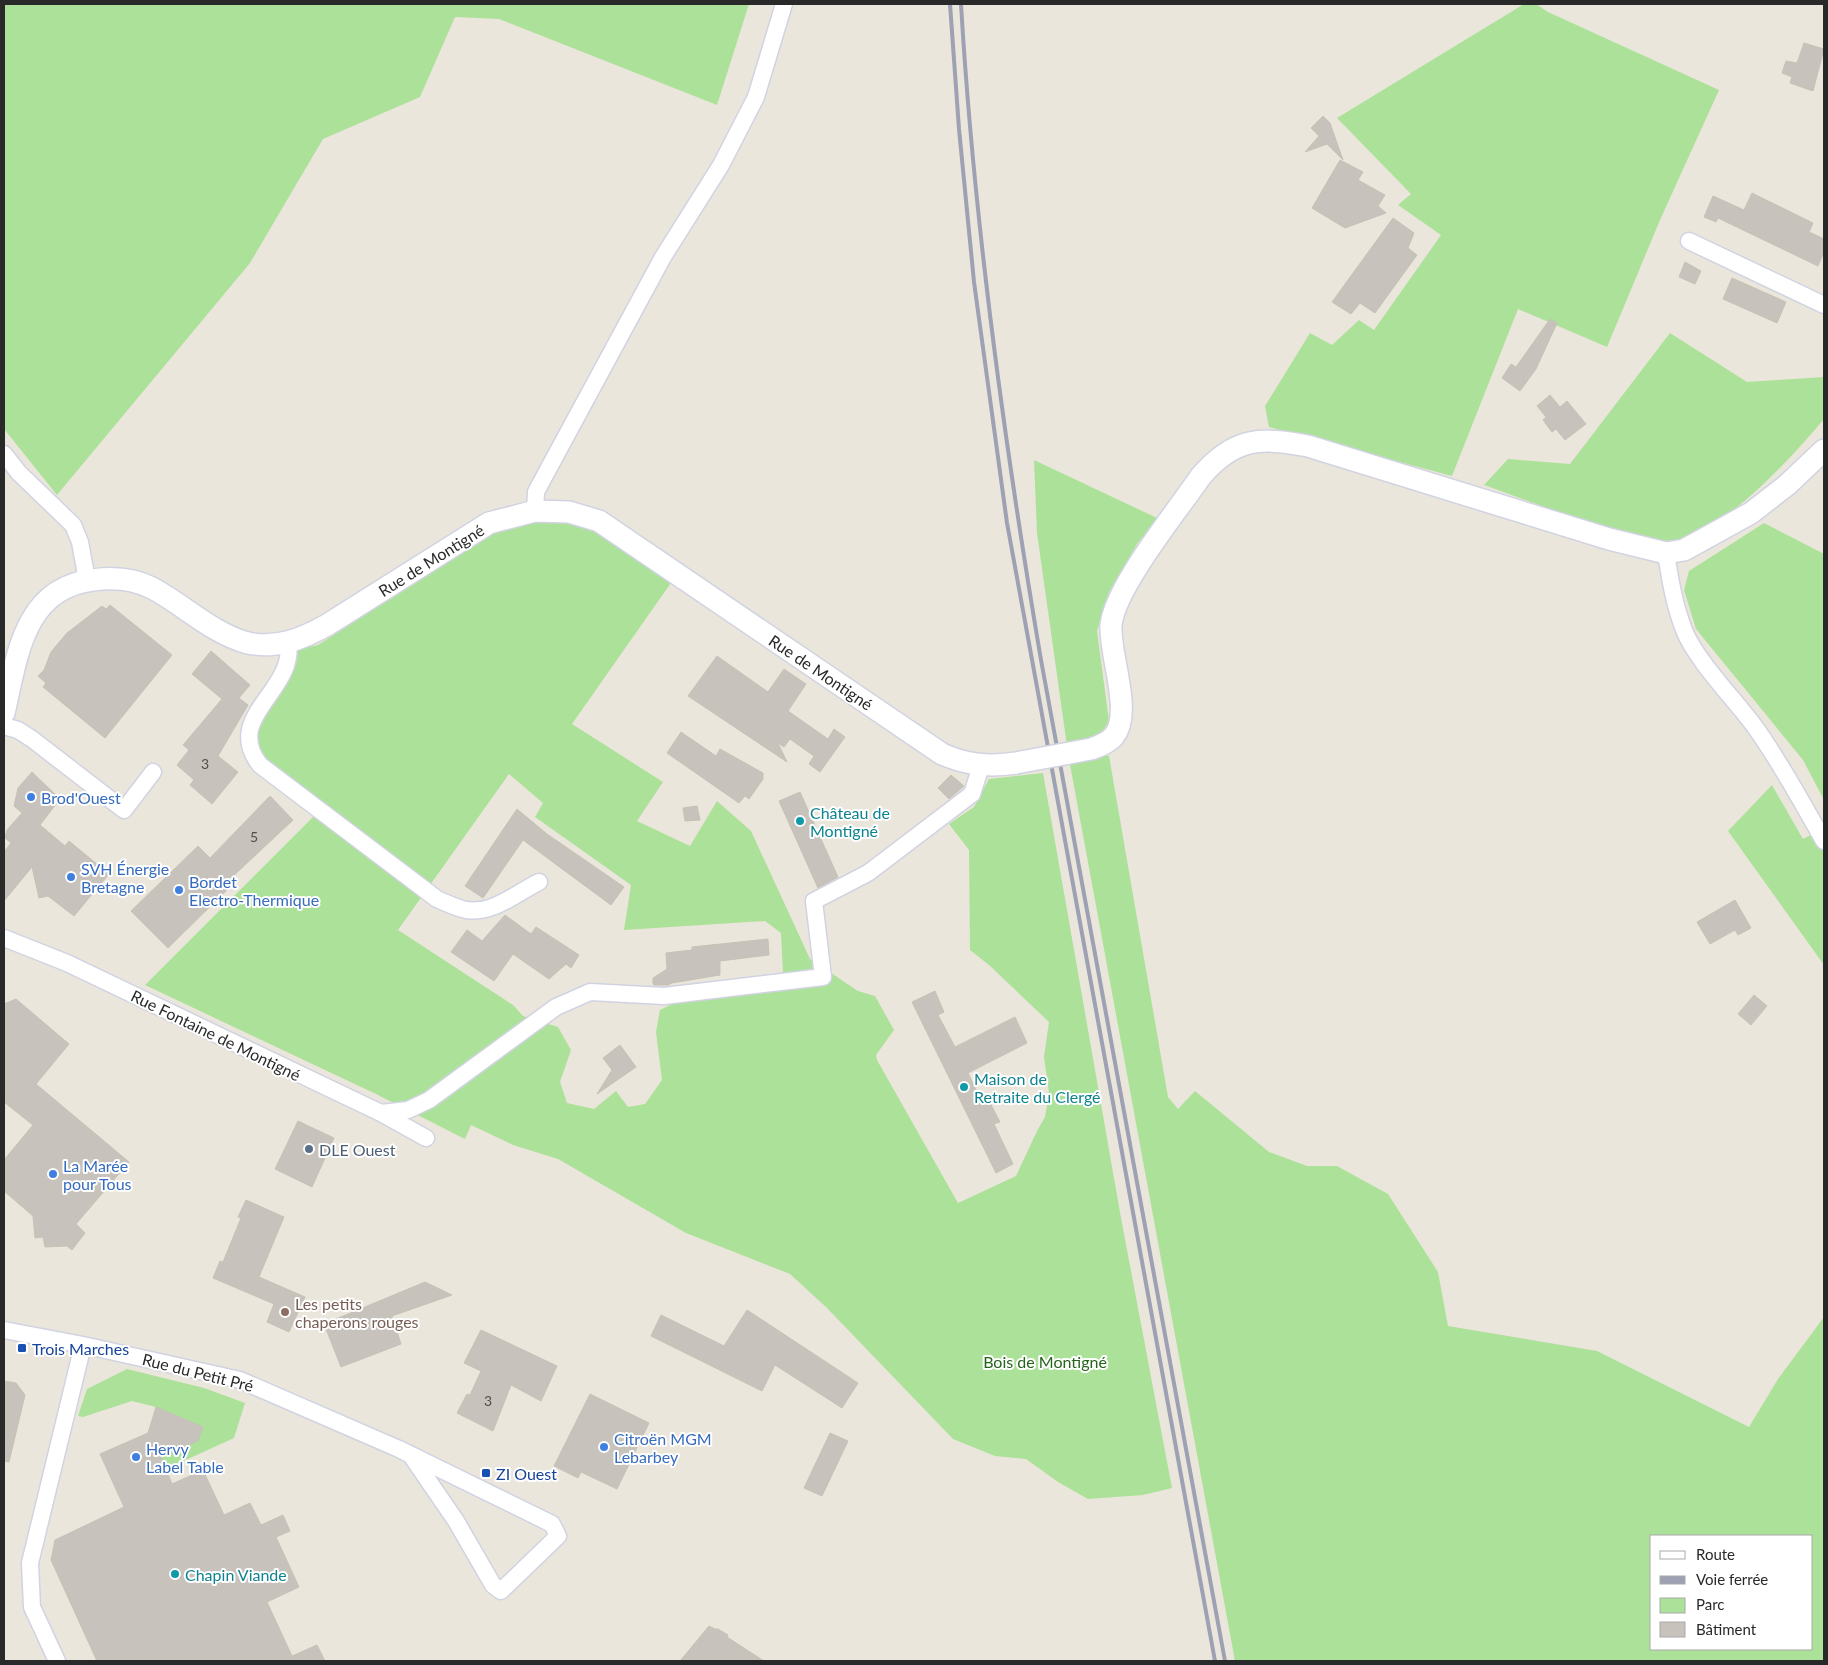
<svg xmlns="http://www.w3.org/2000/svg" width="1828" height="1665" font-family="Lato,sans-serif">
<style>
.green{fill:#ace199;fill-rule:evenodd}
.building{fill:#c7c2bb;stroke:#c6c2b5}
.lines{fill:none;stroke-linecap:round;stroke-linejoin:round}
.minor-casing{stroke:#d1d3e2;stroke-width:19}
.tertiary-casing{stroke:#d1d3e2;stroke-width:24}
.minor{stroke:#fff;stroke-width:16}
.tertiary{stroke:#fff;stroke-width:21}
.rail{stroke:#9ea0b3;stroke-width:4}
.tertiary-bridge-casing{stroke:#d1d3e2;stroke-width:24;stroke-linecap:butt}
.tertiary-bridge{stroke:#fff;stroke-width:21}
.shop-dot{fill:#3f7fe0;stroke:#fff;stroke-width:2}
.culture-dot{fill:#0f9aa8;stroke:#fff;stroke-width:2}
.service-dot{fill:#5c6f8a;stroke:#fff;stroke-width:2}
.education-dot{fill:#8d6e63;stroke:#fff;stroke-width:2}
.transit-dot{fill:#1a4fb4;stroke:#fff;stroke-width:2}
.labels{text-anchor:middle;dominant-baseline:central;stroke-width:4;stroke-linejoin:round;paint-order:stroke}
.number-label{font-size:14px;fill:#504f4e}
.street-label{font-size:16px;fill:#292929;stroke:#fff}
.shop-label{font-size:16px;fill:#366cbe;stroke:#fff;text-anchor:start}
.culture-label{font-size:16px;fill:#0d838f;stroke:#fff;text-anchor:start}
.service-label{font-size:16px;fill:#4e5e75;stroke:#fff;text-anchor:start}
.education-label{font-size:16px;fill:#785e54;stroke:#fff;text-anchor:start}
.transit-label{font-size:16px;fill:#164399;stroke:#fff;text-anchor:start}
.park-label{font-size:16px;fill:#25641b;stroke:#fff}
</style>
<rect width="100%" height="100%" fill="#ebe6db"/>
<path class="green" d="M 4,4 L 749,4 L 717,105 L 499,19 L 455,17 L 420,97 L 323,139 L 250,263 L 57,495 L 4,429 Z
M 1524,4 L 1536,4 L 1548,12 L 1719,90 L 1660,220 L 1607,347 L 1518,309 L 1452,476 L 1269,427 L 1265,406 L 1310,333 L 1332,345 L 1359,320 L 1374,330 L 1441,235 L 1398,205 L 1411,194 L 1337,118 Z
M 1670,333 L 1747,382 L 1824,377 L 1824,419 C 1791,458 1728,529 1676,540 C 1642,547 1522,498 1484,485 L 1508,459 L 1570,464 Z
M 1034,460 L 1157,518 L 1137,544 L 1109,592 L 1097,631 L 1109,721 L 1099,737 L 1067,746 L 1037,533 Z
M 551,516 L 597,530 L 673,580 L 572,724 L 663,782 L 637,821 L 690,846 L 717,801 L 751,831 L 810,959 L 858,991 L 875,996 L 894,1030 L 876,1055 L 877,1060 L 958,1203 L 1016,1176 L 1037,1131 L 1045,1117 L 1049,1093 L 1044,1057 L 1049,1022 L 989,965 L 970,950 L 969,850 L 949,824 L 974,807 L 989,779 L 1043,773 L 1121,1218 L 1172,1488 L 1143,1495 L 1088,1499 L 1058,1482 L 1026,1459 L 995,1456 L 953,1439 L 826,1307 L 790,1274 L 686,1233 L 558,1159 L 513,1145 L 471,1125 L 465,1139 L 376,1094 L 145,985 L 321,809 L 262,760 L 256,746 L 254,727 L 298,649 L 318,645 L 501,528 ZM 509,774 L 543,803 L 535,817 L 631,885 L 624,930 L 765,921 L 781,933 L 783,973 L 682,999 L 660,1010 L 656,1032 L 662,1080 L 645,1104 L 628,1107 L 616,1091 L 594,1109 L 567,1103 L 560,1082 L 571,1050 L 558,1027 L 523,1016 L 513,1005 L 398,930 Z
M 1764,523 L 1824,554 L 1824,800 L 1803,760 L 1696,629 L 1684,590 L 1689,571 Z
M 1092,754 L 1109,756 L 1168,1097 L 1178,1109 L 1195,1091 L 1269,1152 L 1307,1166 L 1337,1166 L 1388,1194 L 1438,1272 L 1448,1326 L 1597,1351 L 1749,1427 L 1778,1379 L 1824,1317 L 1824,1661 L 1235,1661 L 1069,759 ZM 1652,1536 L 1812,1536 L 1812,1649 L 1652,1649 Z
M 1772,785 L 1803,839 L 1824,828 L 1824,965 L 1728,831 Z
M 127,1369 L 204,1388 L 245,1403 L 234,1438 L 166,1469 L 161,1457 L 198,1441 L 203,1427 L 156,1407 L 132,1401 L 83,1417 L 78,1416 L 87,1389 Z"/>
<path class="building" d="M 1804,43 L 1824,49 L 1813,91 L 1790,83 L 1792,77 L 1782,73 L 1786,61 L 1797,63 Z
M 1323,116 L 1330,123 L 1343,160 L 1327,144 L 1305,152 L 1319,136 L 1311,128 Z
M 1340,160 L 1363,172 L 1358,180 L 1385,195 L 1378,206 L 1386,213 L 1345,228 L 1312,208 Z
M 1752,193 L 1813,223 L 1809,232 L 1824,239 L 1824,252 L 1818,266 L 1718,218 L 1716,222 L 1704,217 L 1713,196 L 1744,210 Z
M 1393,218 L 1414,233 L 1408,248 L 1417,255 L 1375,313 L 1360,303 L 1351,314 L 1332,302 Z
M 1685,262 L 1701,271 L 1695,284 L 1679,277 Z
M 1732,278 L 1786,302 L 1777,323 L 1723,299 Z
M 1550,319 L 1557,323 L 1536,369 L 1520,391 L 1502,378 L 1511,364 L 1516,367 Z
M 1550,395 L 1560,407 L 1567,401 L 1586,424 L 1565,440 L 1556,429 L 1552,432 L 1543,420 L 1546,417 L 1537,406 Z
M 110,605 L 172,655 L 105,738 L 43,687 L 46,683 L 38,676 L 44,670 L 51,652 L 67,633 L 102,606 L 106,609 Z
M 211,651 L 250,685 L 239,698 L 248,705 L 218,756 L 238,772 L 212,804 L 190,785 L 194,780 L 177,765 L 189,750 L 183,745 L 222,699 L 192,674 Z
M 717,656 L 768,692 L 784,669 L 806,684 L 788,711 L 828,739 L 834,729 L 845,737 L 820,772 L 809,764 L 814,756 L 790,739 L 784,747 L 778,743 L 787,762 L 688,696 Z
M 681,732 L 716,756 L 720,749 L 763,773 L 763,779 L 749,799 L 745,796 L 739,803 L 667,753 Z
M 32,772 L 60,799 L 40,825 L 65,846 L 69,841 L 109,874 L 74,916 L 48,896 L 39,898 L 32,867 L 4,901 L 4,852 L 11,843 L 5,838 L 7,830 L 22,813 L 14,806 L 18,788 Z
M 951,775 L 964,786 L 949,799 L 938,788 Z
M 800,792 L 838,877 L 818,888 L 779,801 Z
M 270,796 L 293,820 L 230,879 L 234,883 L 168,948 L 131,911 L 198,846 L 210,858 Z
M 697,806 L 700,820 L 685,821 L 683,808 Z
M 517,809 L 547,834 L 624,887 L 611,905 L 523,840 L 483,898 L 465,886 Z
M 1735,900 L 1751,928 L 1738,935 L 1735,930 L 1710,944 L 1697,922 Z
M 505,915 L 531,934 L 536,927 L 579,955 L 571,968 L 566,964 L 549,979 L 513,954 L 494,981 L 451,952 L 467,930 L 482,941 Z
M 768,939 L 769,955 L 720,961 L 720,975 L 672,983 L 668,985 L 654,985 L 653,984 L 653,978 L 667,969 L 666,953 L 692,950 L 692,947 Z
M 935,991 L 944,1012 L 938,1015 L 955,1047 L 1015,1017 L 1027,1043 L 968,1073 L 983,1105 L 989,1101 L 1000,1122 L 994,1124 L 1013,1164 L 996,1173 L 912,1002 Z
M 1754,995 L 1767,1006 L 1751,1025 L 1738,1014 Z
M 16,999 L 69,1044 L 36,1084 L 129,1162 L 76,1224 L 85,1233 L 72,1250 L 67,1246 L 45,1247 L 43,1237 L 35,1238 L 33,1216 L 4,1191 L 4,1160 L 33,1125 L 4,1102 L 4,1004 Z
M 620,1045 L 636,1067 L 597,1094 L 612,1070 L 603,1058 Z
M 298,1121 L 334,1138 L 312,1187 L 275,1169 Z
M 246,1200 L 284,1217 L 259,1277 L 305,1297 L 289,1332 L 267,1322 L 274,1304 L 213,1278 L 220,1261 L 223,1262 L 241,1218 L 238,1217 Z
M 425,1282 L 452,1295 L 392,1316 L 401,1344 L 341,1367 L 324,1324 Z
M 747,1310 L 858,1383 L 842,1408 L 775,1365 L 762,1391 L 651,1336 L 661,1315 L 724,1346 Z
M 481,1330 L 557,1366 L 541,1401 L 511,1385 L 493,1431 L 457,1413 L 467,1394 L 470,1395 L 481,1371 L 464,1363 Z
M 4,1381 L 16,1383 L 25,1395 L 9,1462 L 4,1461 Z
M 590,1394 L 649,1423 L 617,1489 L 581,1472 L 578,1478 L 554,1466 Z
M 156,1407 L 203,1427 L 198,1441 L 161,1457 L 172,1484 L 203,1470 L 224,1515 L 250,1503 L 261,1525 L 283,1515 L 290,1531 L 276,1537 L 299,1587 L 267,1602 L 292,1656 L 317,1645 L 325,1661 L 97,1661 L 51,1560 L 55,1540 L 124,1507 L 100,1454 L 148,1433 Z
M 830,1433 L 848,1441 L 822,1496 L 804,1488 Z
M 709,1626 L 715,1629 L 718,1629 L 728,1635 L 727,1637 L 764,1661 L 680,1661 Z"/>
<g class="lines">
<g class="minor-casing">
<path id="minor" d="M 1689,241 L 1824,305
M 4,454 L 19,473 L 73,525 L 80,542 L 87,580
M 535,511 L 536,492 L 544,477 L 663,257 L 721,165 L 756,97 L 784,4
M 1666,553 C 1670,579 1674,604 1684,630 C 1695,659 1736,701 1755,727 C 1781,763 1802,803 1824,841
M 288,643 C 296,691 222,717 260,765 L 437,899 C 446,903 457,908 466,910 C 494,914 516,893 539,882
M 4,726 L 18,730 L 32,739 L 124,810 L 153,772
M 4,938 L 67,963 L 381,1113 L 426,1138
M 381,1113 L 408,1110 L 429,1100 L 556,1007 L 590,992 L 664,996 L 823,977 L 814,901 L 868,873 L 972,794 L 981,766
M 4,1330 L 83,1345 L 240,1380 L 399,1449 L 552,1524 L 558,1536 L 501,1591 L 493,1585 L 456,1521 L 410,1454
M 57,1661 L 32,1607 L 30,1563 L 83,1345"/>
</g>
<g class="tertiary-casing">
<path id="tertiary" d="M 4,713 C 17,658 23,588 93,580 C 113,577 134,579 152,588 C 184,605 213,634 248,643 C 277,649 302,639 327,625 L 489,523 L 535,511 L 569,512 L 599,521 L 942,754 C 967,765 989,767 1016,763
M 1091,749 C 1099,746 1108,743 1114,736 C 1133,713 1109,654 1111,625 C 1115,587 1178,510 1201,476 C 1235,437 1260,437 1308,446 L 1609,539 L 1666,553 L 1684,550 L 1751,513 L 1787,485 L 1824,450"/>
</g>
<use href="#minor" class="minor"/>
<use href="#tertiary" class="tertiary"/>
<path class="rail" d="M 950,4 L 959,129 L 974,282 L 1007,523 L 1215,1661
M 961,4 C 974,224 1004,442 1041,660 L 1225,1661"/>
<g class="tertiary-bridge-casing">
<path id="tertiary-bridge" d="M 1016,763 L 1091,749"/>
</g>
<use href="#tertiary-bridge" class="tertiary-bridge"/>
</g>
<g class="shop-dot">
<circle cx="31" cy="797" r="5"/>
<circle cx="71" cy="877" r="5"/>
<circle cx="179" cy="890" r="5"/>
<circle cx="53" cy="1174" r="5"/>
<circle cx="604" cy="1447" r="5"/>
<circle cx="136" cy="1457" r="5"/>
</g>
<g class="culture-dot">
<circle cx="800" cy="821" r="5"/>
<circle cx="964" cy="1087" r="5"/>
<circle cx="175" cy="1574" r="5"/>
</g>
<circle class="service-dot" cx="309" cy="1149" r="5"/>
<circle class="education-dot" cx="285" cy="1312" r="5"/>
<g class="transit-dot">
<rect x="17" y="1343" width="10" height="10" rx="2.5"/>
<rect x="481" y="1468" width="10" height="10" rx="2.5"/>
</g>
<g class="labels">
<g class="number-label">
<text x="205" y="763">3</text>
<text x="254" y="836">5</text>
<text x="488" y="1400">3</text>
</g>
<g class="street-label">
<text transform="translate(431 560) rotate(-32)">Rue de Montigné</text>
<text transform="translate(821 672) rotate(34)">Rue de Montigné</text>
<text transform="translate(216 1035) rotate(26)">Rue Fontaine de Montigné</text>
<text transform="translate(198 1372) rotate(14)">Rue du Petit Pré</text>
</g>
<g class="shop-label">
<text x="41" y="797">Brod'Ouest</text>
<text x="81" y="868">SVH Énergie<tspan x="81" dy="18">Bretagne</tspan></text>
<text x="189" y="881">Bordet<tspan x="189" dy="18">Electro-Thermique</tspan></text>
<text x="63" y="1165">La Marée<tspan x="63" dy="18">pour Tous</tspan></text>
<text x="614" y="1438">Citroën MGM<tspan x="614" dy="18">Lebarbey</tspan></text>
<text x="146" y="1448">Hervy<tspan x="146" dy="18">Label Table</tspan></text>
</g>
<g class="culture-label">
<text x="810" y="812">Château de<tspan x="810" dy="18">Montigné</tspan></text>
<text x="974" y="1078">Maison de<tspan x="974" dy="18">Retraite du Clergé</tspan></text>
<text x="185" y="1574">Chapin Viande</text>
</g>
<g class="service-label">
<text x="319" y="1149">DLE Ouest</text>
</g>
<g class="education-label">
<text x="295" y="1303">Les petits<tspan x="295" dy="18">chaperons rouges</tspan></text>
</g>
<g class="transit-label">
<text x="32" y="1348">Trois Marches</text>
<text x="496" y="1473">ZI Ouest</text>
</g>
<g class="park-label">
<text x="1045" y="1361">Bois de Montigné</text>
</g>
</g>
<rect width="1828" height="1665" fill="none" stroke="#292929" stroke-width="10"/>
<rect x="1650" y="1535" width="162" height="115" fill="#ffffff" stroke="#a9a9a9"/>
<rect x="1660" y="1551" width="25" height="8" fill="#ffffff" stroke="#a9a9a9"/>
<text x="1696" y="1560" font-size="15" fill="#292929">Route</text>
<rect x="1660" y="1576" width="25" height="8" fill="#9ea0b3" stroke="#a9a9a9"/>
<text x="1696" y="1585" font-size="15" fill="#292929">Voie ferrée</text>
<rect x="1660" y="1598" width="25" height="15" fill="#ace199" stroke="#a9a9a9"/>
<text x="1696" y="1610" font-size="15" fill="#292929">Parc</text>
<rect x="1660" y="1622" width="25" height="15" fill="#c7c2bb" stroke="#a9a9a9"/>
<text x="1696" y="1635" font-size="15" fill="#292929">Bâtiment</text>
</svg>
